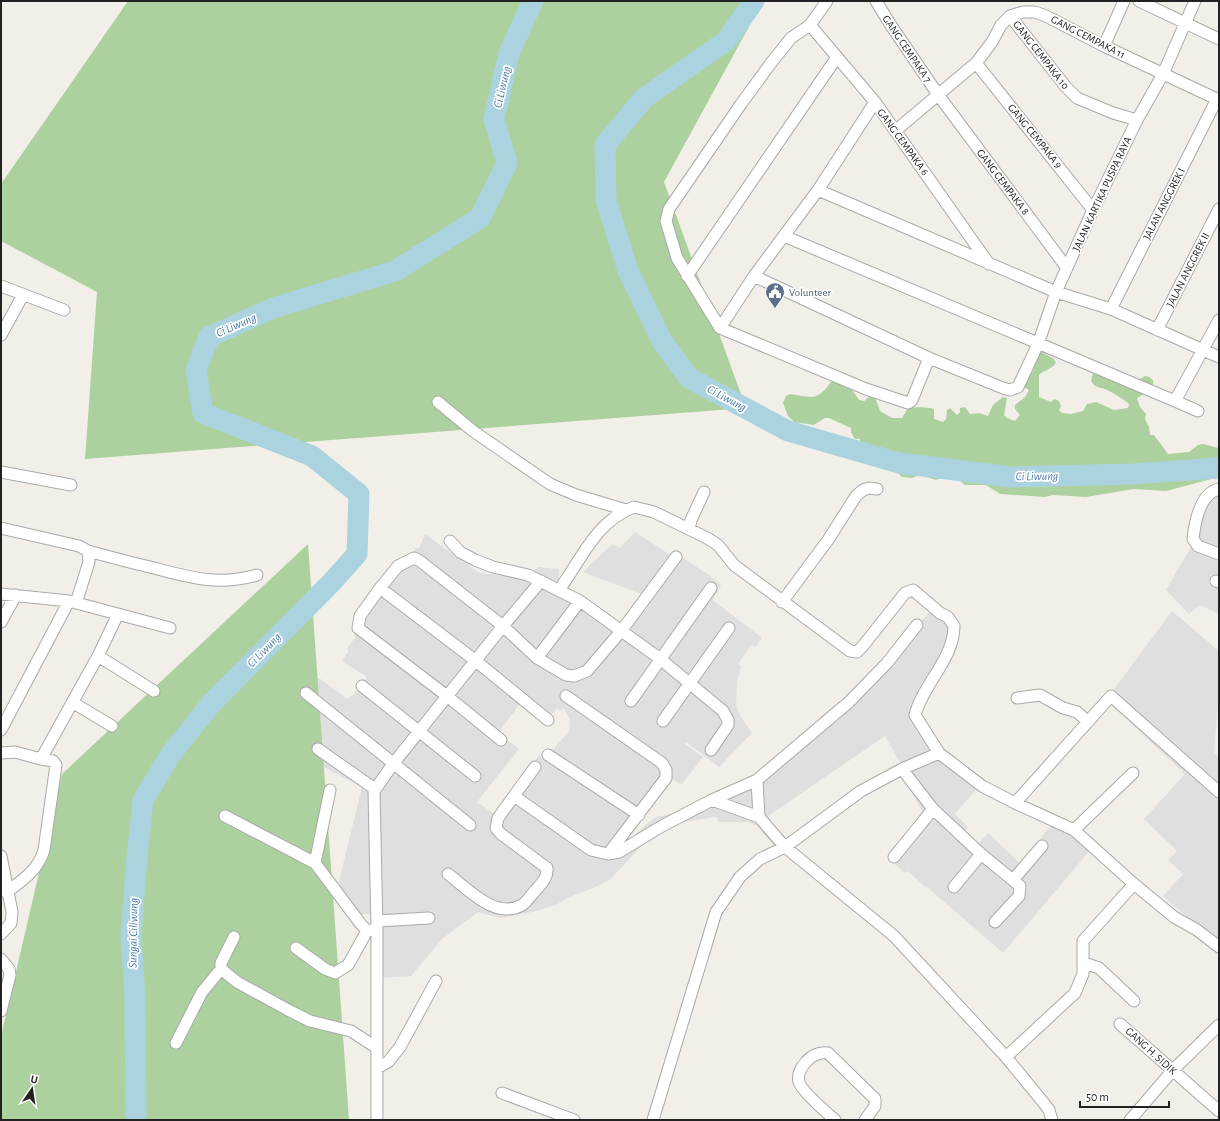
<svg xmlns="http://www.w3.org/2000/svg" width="1220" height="1121" font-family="'Alegreya Sans',sans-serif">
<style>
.residential{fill:#e0dfdf;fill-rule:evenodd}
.forest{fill:#add19e}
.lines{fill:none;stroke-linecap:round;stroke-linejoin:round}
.river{stroke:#aad3df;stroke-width:21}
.street-casing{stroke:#a9a9a9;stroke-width:13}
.street{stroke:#fff;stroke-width:11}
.labels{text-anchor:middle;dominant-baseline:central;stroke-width:3.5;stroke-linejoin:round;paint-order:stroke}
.street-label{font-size:11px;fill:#222;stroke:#fff}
.service-label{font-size:11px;fill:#4e5e75;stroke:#fff;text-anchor:start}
.water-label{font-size:12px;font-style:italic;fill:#4a7aab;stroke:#fff}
</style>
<rect width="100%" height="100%" fill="#f2efe9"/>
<path class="residential" d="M 1209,487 L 1219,489 L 1219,614 L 1200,605 L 1189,614 L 1166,590 L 1191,547 L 1207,507 L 1210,492 Z
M 635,532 L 672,556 L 680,556 L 709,575 L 721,585 L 713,600 L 762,638 L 756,647 L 751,645 L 738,664 L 741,666 L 737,682 L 736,706 L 741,717 L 752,733 L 719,767 L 686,742 L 685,744 L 703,757 L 681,785 L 673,779 L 669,782 L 615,853 L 619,853 L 646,824 L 657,817 L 698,807 L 752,776 L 775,760 L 833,706 L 835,709 L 932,610 L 948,623 L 952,631 L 909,713 L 932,746 L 979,786 L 955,814 L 968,827 L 963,833 L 977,846 L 988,833 L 1020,863 L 1055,821 L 1092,848 L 1003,953 L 927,887 L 926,888 L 908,871 L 905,873 L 891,861 L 925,816 L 904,779 L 908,776 L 885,736 L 768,816 L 788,844 L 778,851 L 757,826 L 748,822 L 718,822 L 717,817 L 677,823 L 653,833 L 610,880 L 600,885 L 568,898 L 556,905 L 532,912 L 500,918 L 478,912 L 442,939 L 411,976 L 377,978 L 371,914 L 356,914 L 343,895 L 339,881 L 362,787 L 270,739 L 305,689 L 319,678 L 347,699 L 354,694 L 367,677 L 342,661 L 348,652 L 347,648 L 355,638 L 355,630 L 359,623 L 386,591 L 416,548 L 419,548 L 425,534 L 479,573 L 526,578 L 538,567 L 559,569 L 559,585 L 624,626 L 646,596 L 583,572 L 612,544 L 620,548 ZM 520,704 L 544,724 L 557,708 L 561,711 L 563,708 L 570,719 L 569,731 L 544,760 L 539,755 L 504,803 L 494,814 L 477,802 L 519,749 L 498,733 Z
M 1172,611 L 1219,651 L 1219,690 L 1214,753 L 1219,757 L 1219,939 L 1216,942 L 1163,896 L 1183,874 L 1168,860 L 1177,851 L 1144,819 L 1185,774 L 1106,700 Z"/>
<path class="forest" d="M 128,1 L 763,1 L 664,182 L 746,408 L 85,459 L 97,292 L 1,241 L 1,184 Z
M 1042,352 L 1054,359 L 1056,363 C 1051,370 1044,370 1039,375 L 1039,397 L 1051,402 L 1054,399 L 1059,401 L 1061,406 L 1059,410 L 1062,413 L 1071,414 L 1083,411 L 1087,404 L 1096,402 L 1114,410 L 1128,408 L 1129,404 C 1126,401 1112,392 1107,390 C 1100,387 1095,388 1091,381 L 1093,373 L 1098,370 L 1133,383 L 1145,376 L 1149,377 L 1153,380 L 1153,389 L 1137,398 L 1140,407 L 1146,414 L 1145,419 L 1149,427 L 1150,435 L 1154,435 L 1168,454 L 1189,452 L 1198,445 L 1203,444 L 1219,448 L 1219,477 L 1166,491 L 1134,489 L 1086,497 L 1053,495 L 1045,497 L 1000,494 L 986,485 L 965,485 L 952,474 L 948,474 L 936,480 L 920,475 L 912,478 L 902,477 L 893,468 L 863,461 L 858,454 L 860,439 L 855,439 L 851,432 L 851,428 L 829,418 L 825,418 L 814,425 L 794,422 L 788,416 L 783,403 L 786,396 L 790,394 C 812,397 817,402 831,382 L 840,381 L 846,388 L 851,388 L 859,400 L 864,401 L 870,396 L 875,397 L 880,411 L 892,418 L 902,418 L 908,408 C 915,407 928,407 934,409 L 934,419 L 943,422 L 946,419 L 947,410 L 950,408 L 957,415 L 960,412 L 960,408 L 965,407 L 970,414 L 979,413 L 988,416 L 993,405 L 1003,397 L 1007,398 L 1004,415 L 1007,418 L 1015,421 L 1020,415 L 1015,409 L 1015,405 L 1025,397 L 1029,390 L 1022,386 L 1034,370 L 1032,367 L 1038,353 Z
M 308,544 L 349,1120 L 1,1120 L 1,1036 L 62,774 Z"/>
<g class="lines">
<path class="river" d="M 754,1 L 726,41 L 644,98 L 605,145 L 606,200 L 628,271 L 662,341 L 689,378 L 788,431 L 899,463 L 1011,477 L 1133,474 L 1219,468
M 136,1120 L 135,997 L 131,936 L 137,857 L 143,800 L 171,754 L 211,704 L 331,583 L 357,554 L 359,494 L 312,456 L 203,413 L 196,370 L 209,337 L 273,308 L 395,271 L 480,218 L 507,163 L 494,119 L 509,53 L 533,1"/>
<g class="street-casing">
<path id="street" d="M 827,1 L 810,25 L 791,38 L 771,63 L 741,104 L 669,209 L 666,221 L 677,258 L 720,328 L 866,389 L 908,403 L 912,400 L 929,358
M 876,1 L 890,24 L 939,96 L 1067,268
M 1139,1 L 1219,39
M 1010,16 L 1066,87 L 1077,98 L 1113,113 L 1137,120
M 810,25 L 875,102 L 989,264
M 1104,46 L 1124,1
M 976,63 L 1093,210
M 895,131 L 976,63 L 992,42 L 1001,25 L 1010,16 L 1023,12 L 1035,12 L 1046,16 L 1104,46 L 1219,100
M 818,190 L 1056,292 L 1111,309 L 1219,357
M 784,236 L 1175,401 L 1219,320
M 687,276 L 837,57
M 754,276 L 929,358 L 1003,388 L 1010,390 L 1018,387 L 1038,344 L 1056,292 L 1093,210 L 1137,120 L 1163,74 L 1195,1
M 1,286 L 64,310
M 1111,309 L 1217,99
M 720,328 L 754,276 L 818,190 L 875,102
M 1157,330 L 1219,209
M 1,335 L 23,295
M 1175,401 L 1198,411
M 438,402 L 473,431 L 550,484 L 576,495 L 626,510
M 1,472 L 71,485
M 1219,489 C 1200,493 1195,521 1193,539 L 1198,546 L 1219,554
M 1,528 L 79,546 L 88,551 L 89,562 L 76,603
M 689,529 L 691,520 L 704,492
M 450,541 L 460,552 L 475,560 L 493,567 L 528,575 L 580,601 L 659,658 L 723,711 L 728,720 L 728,725 L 711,750
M 88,551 C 110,557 132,563 154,568 C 192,578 219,586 257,575
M 1216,581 L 1219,582
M 380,588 L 476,661 L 548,720
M 559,590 C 581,560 596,521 634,507 L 654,512 L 707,538 L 718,545 L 734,565 L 850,651 L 857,652 L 862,647 L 905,593 L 913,590 L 940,613 L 948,617 L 954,626 C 954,659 923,684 915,715 L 939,753 L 982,786 L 1015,803 L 1074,830 L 1134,884 L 1174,917 L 1197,930 L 1219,947
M 1,594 L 69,601 L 170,628
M 782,602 L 828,540 L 856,496 L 863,490 L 869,488 L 877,489
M 1,622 L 16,595
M 98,656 L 154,691
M 537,658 L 580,601
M 362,686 L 475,776
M 306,693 L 470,825
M 566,696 L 662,763 L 666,770 L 666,778 L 608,854
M 1017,698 L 1040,695 L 1063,708 L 1077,712 L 1088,722
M 631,701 L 711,588
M 72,702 L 112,726
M 663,721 L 729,628
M 1,730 L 69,601
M 501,740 L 447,696 L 358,628 L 360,616 L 380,588 L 398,566 L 414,558 L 420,561 L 503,626 L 537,658 L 566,675 L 574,676 L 587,671 L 622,630 L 676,557
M 318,749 L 375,789
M 1,753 L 15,752 L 41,759
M 548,755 L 639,815
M 902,769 L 933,809 L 981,854 L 1020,886 L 1019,896 L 995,922
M 757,780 L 759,817
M 514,796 L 591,850 L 608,854 L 619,852 L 662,826 L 712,800 L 757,780 L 849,702 L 887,663 L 917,625
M 712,800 L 759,817 L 785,847 L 894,936 L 1006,1057 L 1043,1102 L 1049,1110 L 1052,1120
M 1015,803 L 1111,696 L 1219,792
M 225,816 L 315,863 L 360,923 L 367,931 L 377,929
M 1074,830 L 1133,773
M 1,856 L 12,912 L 11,923 L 1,934
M 894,857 L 933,809
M 315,863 L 330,790
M 448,874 C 468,889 495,920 522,905 C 527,902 531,895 535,891 C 541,884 548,878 547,868 L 501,834 L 496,828 L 498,818 L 535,767
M 1013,880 L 1042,846
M 954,887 L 981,854
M 1,891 L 8,891 C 24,879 38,870 44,850 L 56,765 L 53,761 L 41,759 L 98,656 L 118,614
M 377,921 L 429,918
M 234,937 L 221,963 L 221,969 L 237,982 L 290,1011 L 310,1021 L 351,1031 L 377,1048
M 296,948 L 325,969 L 335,973 L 348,965 L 367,931
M 1,959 L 9,969 L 10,975 L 1,1011
M 1084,963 L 1099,968 L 1134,1001
M 1120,1024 L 1219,1111
M 176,1043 L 202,992 L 221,969
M 1006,1057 L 1075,993 L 1083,974 L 1083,941 L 1134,884
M 377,1068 L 388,1062 L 400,1047 L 436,981
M 502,1093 L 574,1120
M 377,1120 L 377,929 L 374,791 L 393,764 L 503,626 L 541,581
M 653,1120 L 716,912 L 740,877 L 760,859 L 785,847 L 861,791 L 902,769 L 939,753
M 835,1120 C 827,1113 801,1090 799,1082 C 797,1075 801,1067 806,1062 C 812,1055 819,1052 828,1053 L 875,1099 L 875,1106 L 865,1120
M 1130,1120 L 1173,1070 L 1219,1025"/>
</g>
<use href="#street" class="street"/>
</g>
<defs>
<g id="civic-pin" transform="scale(1)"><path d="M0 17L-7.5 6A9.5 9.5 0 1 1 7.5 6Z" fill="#5c6f8a" stroke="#fff"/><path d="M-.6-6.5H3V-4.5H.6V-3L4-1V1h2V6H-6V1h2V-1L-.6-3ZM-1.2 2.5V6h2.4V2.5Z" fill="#fff"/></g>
</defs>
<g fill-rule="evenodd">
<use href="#civic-pin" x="775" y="292"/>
</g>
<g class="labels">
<g class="street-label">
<text transform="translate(1088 37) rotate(27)">GANG CEMPAKA 11</text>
<text transform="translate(907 49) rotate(56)">GANG CEMPAKA 7</text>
<text transform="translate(1041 55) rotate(52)">GANG CEMPAKA 10</text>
<text transform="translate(1035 136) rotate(51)">GANG CEMPAKA 9</text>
<text transform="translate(903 142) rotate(54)">GANG CEMPAKA 6</text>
<text transform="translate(1003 182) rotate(53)">GANG CEMPAKA 8</text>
<text transform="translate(1102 194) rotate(-65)">JALAN KARTIKA PUSPA RAYA</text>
<text transform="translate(1164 204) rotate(-63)">JALAN ANGGREK I</text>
<text transform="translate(1188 270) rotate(-63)">JALAN ANGGREK II</text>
<text transform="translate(1151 1051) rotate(42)">GANG H. SIDIK</text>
</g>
<g class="service-label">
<text x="789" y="292">Volunteer</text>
</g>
<g class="water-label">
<text transform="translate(502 87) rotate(-77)">Ci Liwung</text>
<text transform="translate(236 325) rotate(-24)">Ci Liwung</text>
<text transform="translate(727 398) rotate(28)">Ci Liwung</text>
<text transform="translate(1037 476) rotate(-1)">Ci Liwung</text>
<text transform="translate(264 650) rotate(-46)">Ci Liwung</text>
<text transform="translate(133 933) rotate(-89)">Sungai Ciliwung</text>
</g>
</g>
<rect width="1220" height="1121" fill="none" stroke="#222222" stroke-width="4"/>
<g transform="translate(32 1089) rotate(13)" stroke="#ffffff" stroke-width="3" paint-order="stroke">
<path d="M0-3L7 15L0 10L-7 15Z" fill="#222222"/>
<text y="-6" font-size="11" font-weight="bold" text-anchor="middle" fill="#222222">U</text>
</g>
<path d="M1080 1101v6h89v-6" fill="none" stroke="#222222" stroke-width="2"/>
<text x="1086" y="1101" font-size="12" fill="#222222" stroke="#ffffff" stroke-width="3" paint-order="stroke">50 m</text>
</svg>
